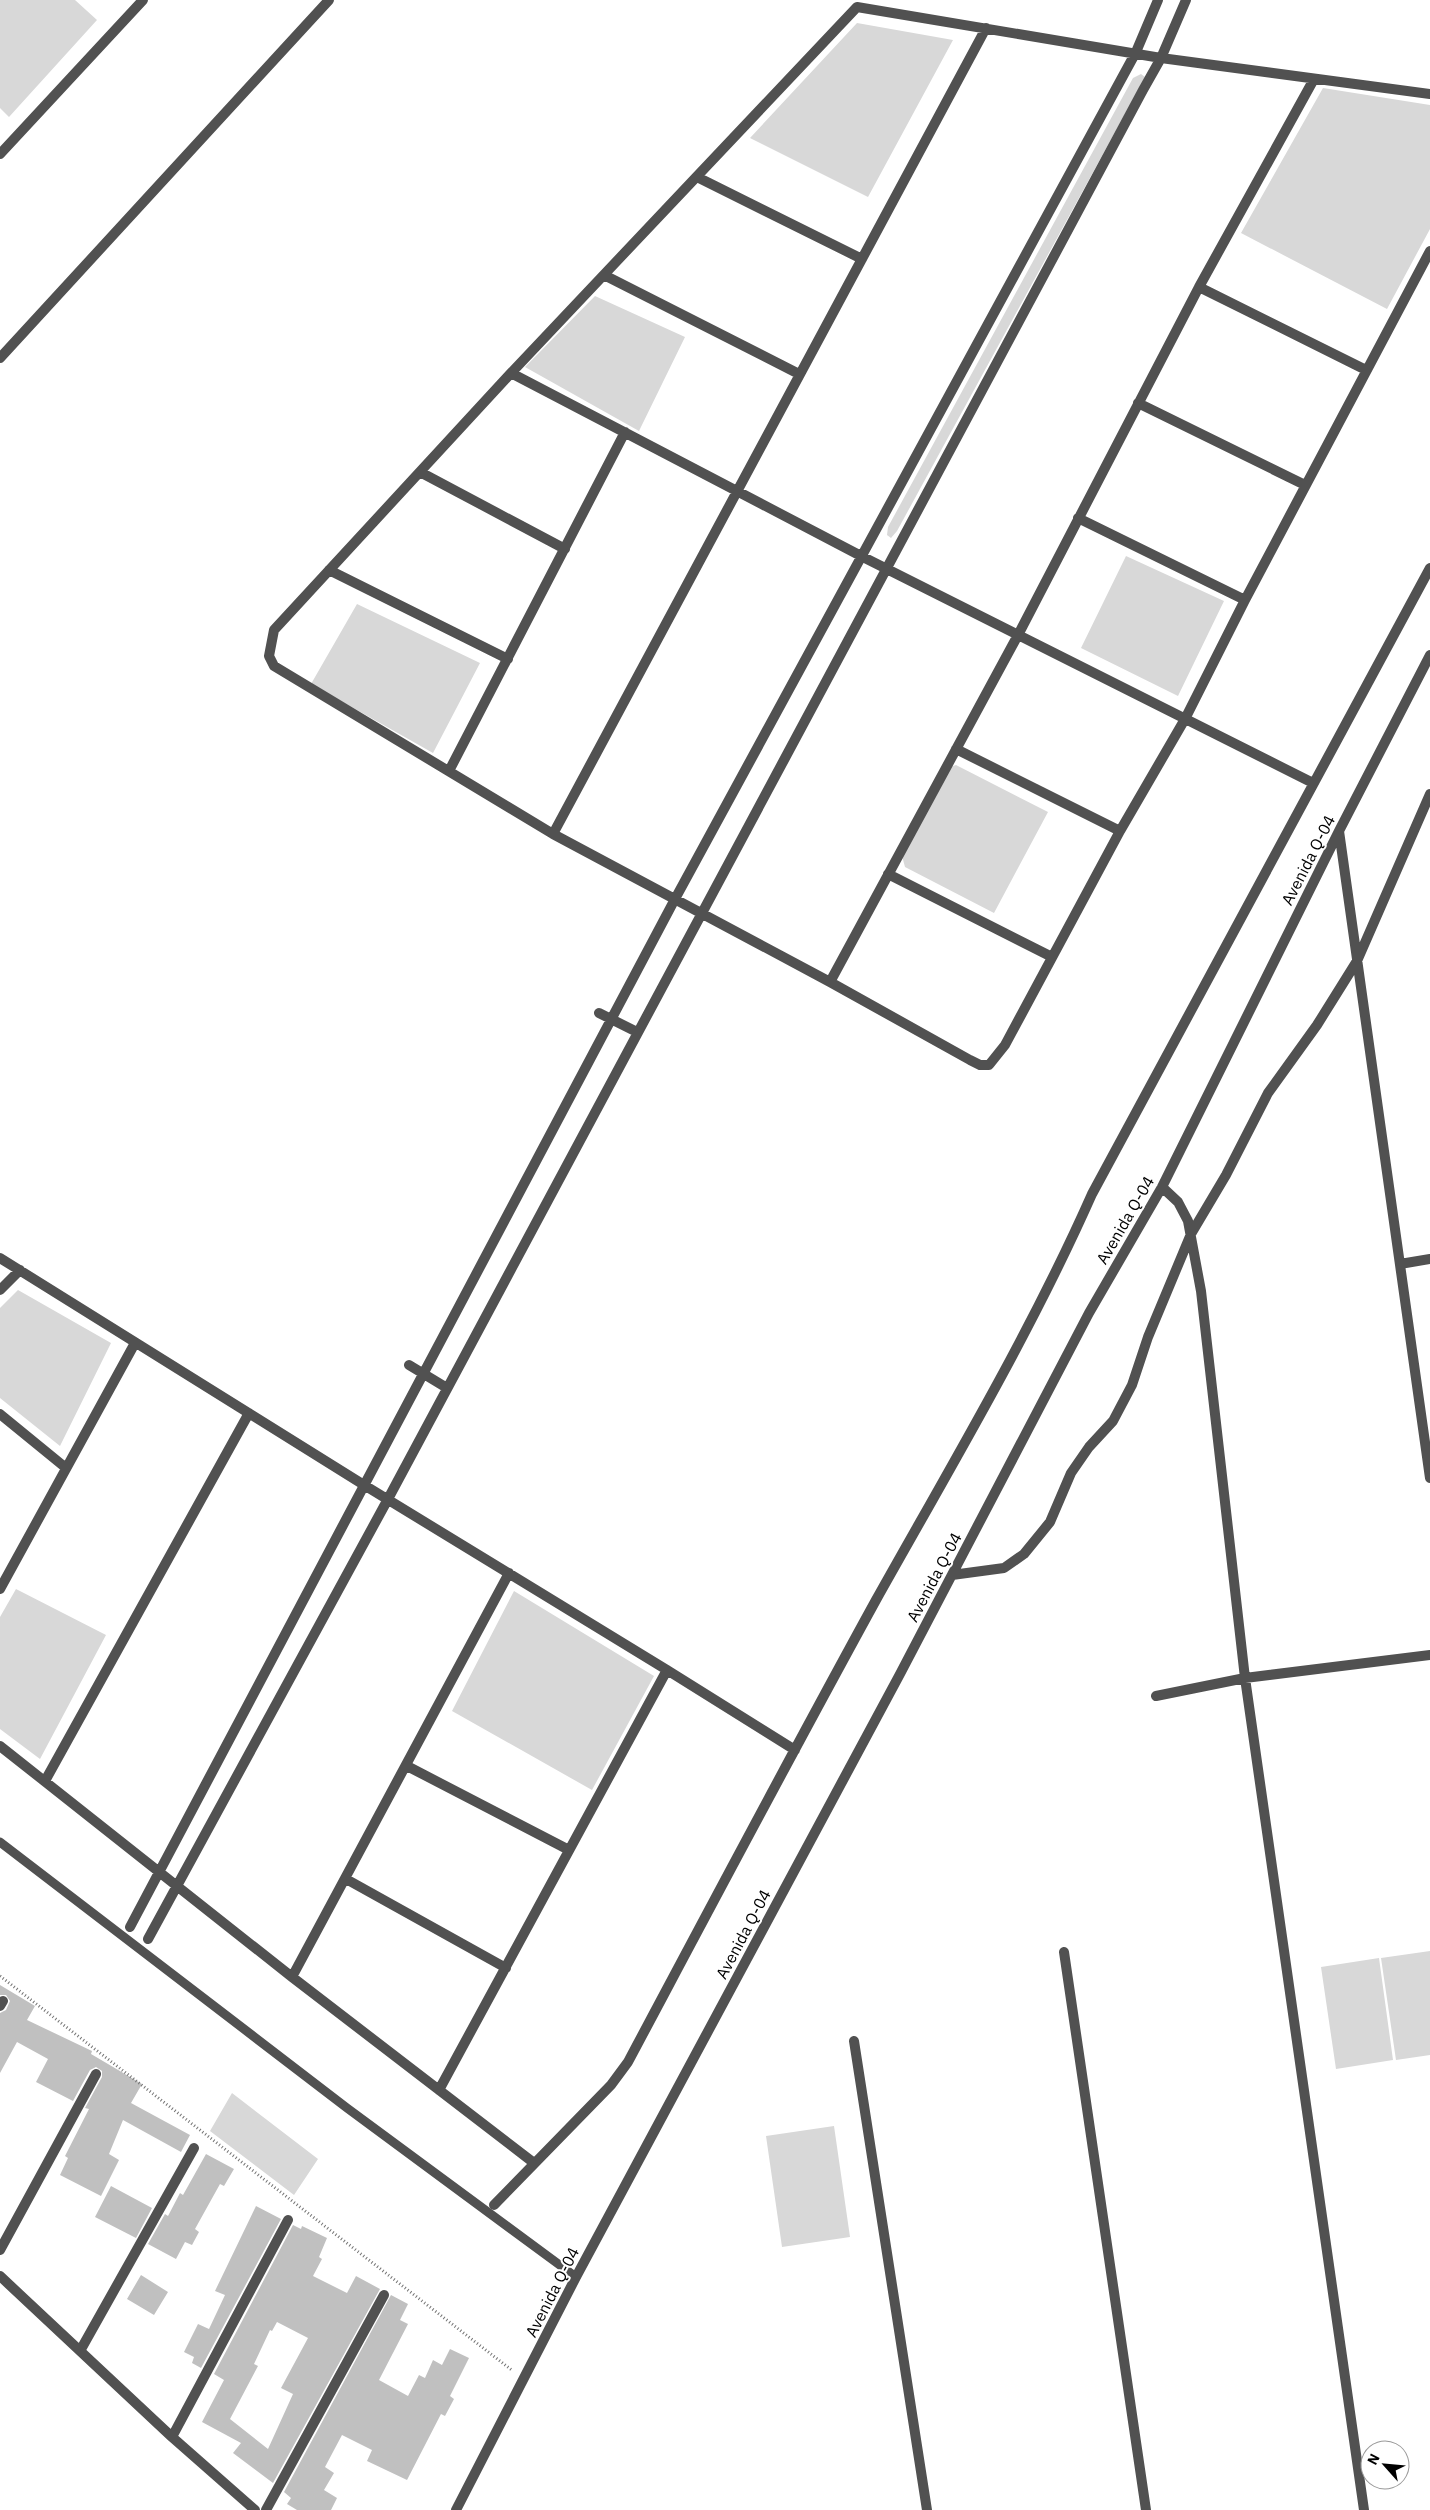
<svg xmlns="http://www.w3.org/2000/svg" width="1430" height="2510" font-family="'IBM Plex Sans',sans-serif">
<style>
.green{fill:#d8d8d8}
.building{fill:#c0c0c0;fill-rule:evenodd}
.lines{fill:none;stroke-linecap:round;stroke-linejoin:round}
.path{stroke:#737373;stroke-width:3;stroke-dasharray:1 2.5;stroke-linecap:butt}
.lane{stroke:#515151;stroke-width:9}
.street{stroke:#515151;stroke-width:10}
.labels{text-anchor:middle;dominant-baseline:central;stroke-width:4;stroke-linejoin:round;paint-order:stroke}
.street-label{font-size:16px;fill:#000;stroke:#fff}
</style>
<rect width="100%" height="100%" fill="#fff"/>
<path class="green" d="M 0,0 L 75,0 L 97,20 L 9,117 L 0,108 Z
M 857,23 L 953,40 L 868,197 L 750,138 Z
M 1141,74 L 1145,77 L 897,531 L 891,538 L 887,535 L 888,527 L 1133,78 Z
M 1323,88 L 1430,105 L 1430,229 L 1387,309 L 1241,233 Z
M 595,296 L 685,337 L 639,431 L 525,367 Z
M 1126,556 L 1224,601 L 1178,696 L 1081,648 Z
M 357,604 L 480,663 L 433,753 L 311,684 Z
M 956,765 L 1048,812 L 994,913 L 905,867 L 902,856 L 950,767 Z
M 18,1290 L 111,1343 L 60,1446 L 0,1398 L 0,1308 Z
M 16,1589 L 106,1635 L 40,1759 L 0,1729 L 0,1617 Z
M 514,1591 L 654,1676 L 592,1790 L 452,1711 Z
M 1430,1951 L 1430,2055 L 1396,2060 L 1381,1958 Z
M 1379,1958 L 1393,2060 L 1336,2069 L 1321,1967 Z
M 232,2093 L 318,2159 L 294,2195 L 210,2131 Z
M 834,2126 L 850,2237 L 782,2247 L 766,2136 Z"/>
<path class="building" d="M 0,1985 L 35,2006 L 27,2020 L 92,2051 L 91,2054 L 142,2084 L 131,2103 L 190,2135 L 181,2152 L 123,2120 L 109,2154 L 119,2160 L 101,2196 L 60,2175 L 68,2158 L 65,2156 L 89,2109 L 85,2108 L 102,2077 L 102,2071 L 96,2067 L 90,2070 L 73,2101 L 36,2082 L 48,2059 L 17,2042 L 0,2073 L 0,2013 L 6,2010 L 10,2001 L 6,1995 L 0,1995 Z
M 206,2154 L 234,2169 L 224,2186 L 220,2184 L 195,2229 L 199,2232 L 192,2245 L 185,2242 L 176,2259 L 148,2244 L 165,2214 L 168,2216 L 180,2193 L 183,2195 Z
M 111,2186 L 152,2208 L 136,2238 L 95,2217 Z
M 256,2206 L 281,2219 L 201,2368 L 192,2363 L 194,2357 L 184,2352 L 198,2324 L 209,2329 L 225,2295 L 215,2291 Z
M 293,2225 L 301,2229 L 302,2226 L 327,2238 L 319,2257 L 322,2259 L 313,2276 L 347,2293 L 356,2276 L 380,2289 L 273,2483 L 233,2453 L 241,2443 L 202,2422 L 224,2380 L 214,2374 ZM 277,2322 L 308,2338 L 281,2388 L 293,2394 L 268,2449 L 230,2419 L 258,2366 L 254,2364 L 270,2330 L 272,2331 Z
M 141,2275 L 168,2292 L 154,2315 L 127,2299 Z
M 391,2295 L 408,2304 L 400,2320 L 408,2324 L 379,2380 L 408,2396 L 419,2375 L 425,2378 L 433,2360 L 442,2365 L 450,2349 L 469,2358 L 450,2396 L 454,2399 L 445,2416 L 441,2414 L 407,2480 L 367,2461 L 372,2450 L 342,2435 L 325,2467 L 334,2473 L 324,2490 L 337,2498 L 331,2510 L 297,2510 L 287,2504 L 291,2498 L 284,2492 Z"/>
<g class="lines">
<path class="path" d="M 0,1976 L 513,2371"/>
<path class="lane" d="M 0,1842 L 347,2108 L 576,2277"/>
<path class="street" d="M 1430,94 L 1161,58 L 857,7 L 511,373 L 274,630 L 269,656 L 274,666 L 553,834 L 830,982 L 970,1060 L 980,1065 L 989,1065 L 1005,1045 L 1120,831 L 1185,719 L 1245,600 L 1430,251
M 0,154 L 143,0
M 697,177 L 862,259
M 604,275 L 799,374
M 1199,287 L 1366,370
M 0,358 L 329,0
M 511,373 L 863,557 L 1313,783
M 1138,403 L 1305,485
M 420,472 L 565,549
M 1078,518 L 1245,600
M 329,570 L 508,659
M 956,749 L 1120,831
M 449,771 L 625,432
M 1339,831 L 1430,1478
M 553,834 L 986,28
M 888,874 L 1052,957
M 830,982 L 1018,635 L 1199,287 L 1314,79
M 599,1013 L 637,1032
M 1162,1187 L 1178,1202 L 1188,1221 L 1201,1291 L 1245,1678 L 1364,2510
M 0,1258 L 364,1485 L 667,1670 L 795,1750
M 1400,1264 L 1430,1259
M 0,1290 L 20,1270
M 409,1365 L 447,1388
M 0,1414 L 66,1468
M 952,1575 L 1004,1568 L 1024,1554 L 1050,1522 L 1071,1473 L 1089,1447 L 1113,1421 L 1132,1385 L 1148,1337 L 1191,1234 L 1226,1175 L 1268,1093 L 1317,1025 L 1357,961 L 1430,794
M 0,1589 L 135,1343
M 1156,1696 L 1245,1678 L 1430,1655
M 0,1746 L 292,1977 L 534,2163
M 407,1766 L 569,1850
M 45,1781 L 249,1413
M 346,1879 L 506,1968
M 130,1927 L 675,899 L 1136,52 L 1158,0
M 148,1939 L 388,1499 L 1143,90 L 1161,58 L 1186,0
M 1064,1952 L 1146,2510
M 292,1977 L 509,1573
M 0,2006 L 3,2001
M 854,2041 L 927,2510
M 439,2090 L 667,1670
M 494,2205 L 611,2085 L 628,2062 C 710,1908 792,1753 876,1600 C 951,1466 1030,1334 1092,1194 L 1430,568
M 0,2250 L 96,2074
M 0,2276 L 172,2437 L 255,2510
M 80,2351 L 194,2148
M 172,2437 L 288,2220
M 266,2510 L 384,2295
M 456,2510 L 576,2277 L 900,1674 L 1089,1313 L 1162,1187 L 1339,831 L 1430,655"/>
</g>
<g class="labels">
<g class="street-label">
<text transform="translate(1308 860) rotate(-63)">Avenida Q-04</text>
<text transform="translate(1125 1220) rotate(-60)">Avenida Q-04</text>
<text transform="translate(934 1577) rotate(-62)">Avenida Q-04</text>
<text transform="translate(743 1934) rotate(-62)">Avenida Q-04</text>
<text transform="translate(552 2292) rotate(-63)">Avenida Q-04</text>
</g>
</g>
<g transform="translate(1385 2465) rotate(297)"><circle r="24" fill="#ffffff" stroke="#999999"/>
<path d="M0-4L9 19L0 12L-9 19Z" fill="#000000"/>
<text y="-8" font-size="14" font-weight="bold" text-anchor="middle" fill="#000000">N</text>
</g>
</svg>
